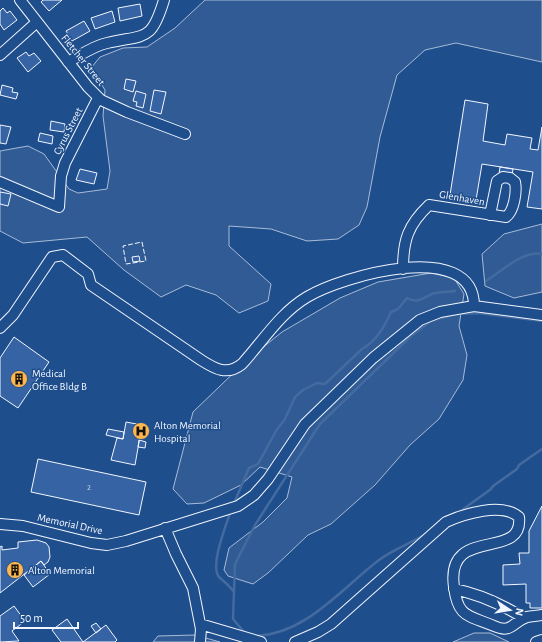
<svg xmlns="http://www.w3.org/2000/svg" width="542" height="642" font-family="'Alegreya Sans',sans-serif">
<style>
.built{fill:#305b95;stroke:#a8bbd7}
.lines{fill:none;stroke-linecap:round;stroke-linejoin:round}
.stream{stroke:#446ba0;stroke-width:2.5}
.building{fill:#3563a3;stroke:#f2f6ff}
.minor-casing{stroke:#f2f6ff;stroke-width:12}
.minor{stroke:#1f4e8c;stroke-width:10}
.fence{stroke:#f2f6ff;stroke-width:1;stroke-dasharray:5 2;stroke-linecap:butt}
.labels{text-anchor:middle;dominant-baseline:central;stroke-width:3;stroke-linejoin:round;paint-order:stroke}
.number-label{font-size:9px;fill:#c3d1e8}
.street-label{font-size:11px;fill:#f2f6ff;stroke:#1f4e8c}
.poi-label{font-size:11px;fill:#f2f6ff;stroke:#1f4e8c;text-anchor:start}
</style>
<rect width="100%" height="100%" fill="#1f4e8c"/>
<path class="built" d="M 205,0 L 542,0 L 542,62 L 456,43 L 425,50 L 397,75 L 380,137 L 367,207 L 359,225 L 338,239 L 307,241 L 271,229 L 229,226 L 229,246 L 271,284 L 268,301 L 239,313 L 216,295 L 186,285 L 161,297 L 124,270 L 87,237 L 23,243 L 0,231 L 0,151 L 28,146 L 44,154 L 69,189 L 78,193 L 107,189 L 110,171 L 103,116 L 105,90 L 91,68 L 100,57 L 123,48 L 147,47 L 175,28 Z
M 542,224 L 542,292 L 514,298 L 485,286 L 482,254 L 504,234 Z
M 431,273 L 454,278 L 464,294 L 459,326 L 467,355 L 463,380 L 439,419 L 410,445 L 375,485 L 331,524 L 308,535 L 268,573 L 253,584 L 228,576 L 224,570 L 229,548 L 263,522 L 287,498 L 292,477 L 260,467 L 241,485 L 204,503 L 187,504 L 173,489 L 193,412 L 246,361 L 282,332 L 340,298 L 378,282 Z
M 474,633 L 490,633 L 509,642 L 453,642 Z
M 195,635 L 220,642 L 153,642 L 158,636 Z"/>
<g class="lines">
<path class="stream" d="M 486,281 C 502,271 523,250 542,254
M 457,314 L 478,313 L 542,321
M 235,501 L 249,468 L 258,464 L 276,431 L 285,419 L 295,397 L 303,390 L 317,383 L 325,384 L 362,349 C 375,342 385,326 391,312 L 398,309 L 407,298 C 418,304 423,298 432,294 C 438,292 448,292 455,291
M 458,513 L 491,489 L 493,486 L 517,469 L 519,465 L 542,449
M 229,516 C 225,528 210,566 219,577 C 223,581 229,585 234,592
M 244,632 L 233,619 L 235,564 L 255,525 L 320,424 L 411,336 L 431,321 L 452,315
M 256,636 C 306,634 341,589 379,560 C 393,549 412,543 427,533"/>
</g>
<path class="building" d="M 43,0 L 62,0 L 49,11 L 41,2 Z
M 140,4 L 142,16 L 120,21 L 118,8 Z
M 3,8 L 7,13 L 10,11 L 17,20 L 4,30 L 0,24 L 0,11 Z
M 112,11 L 115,22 L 95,29 L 91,18 Z
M 84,21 L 90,31 L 72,41 L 66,31 Z
M 26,52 L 29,56 L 34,53 L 41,61 L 28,72 L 17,58 Z
M 126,79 L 136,81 L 133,92 L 124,89 Z
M 2,85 L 13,88 L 12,92 L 18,93 L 16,99 L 0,95 Z
M 154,90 L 166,92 L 161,114 L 150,111 Z
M 136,91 L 146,94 L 143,108 L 136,106 L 137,102 L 133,101 Z
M 465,100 L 488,104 L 483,141 L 505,145 L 507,134 L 532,138 L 530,149 L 538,150 L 542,127 L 542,209 L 527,207 L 533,172 L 482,164 L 476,200 L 450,195 Z
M 51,121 L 65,124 L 64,132 L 50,130 Z
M 0,125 L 11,127 L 6,144 L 0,143 Z
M 40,133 L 53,136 L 52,144 L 38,141 Z
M 500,167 L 513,169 L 511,183 L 498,181 Z
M 80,169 L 97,173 L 94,184 L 76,180 Z
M 0,192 L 11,194 L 8,206 L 0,204 Z
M 139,256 L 140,261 L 133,262 L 132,257 Z
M 14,337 L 49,362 L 18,408 L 0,396 L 0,358 Z
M 126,422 L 142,425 L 135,465 L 111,460 L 117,438 L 123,439 Z
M 108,429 L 124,432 L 123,439 L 106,435 Z
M 139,440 L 146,442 L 145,448 L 138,447 Z
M 38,459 L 146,482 L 139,515 L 31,492 Z
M 542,506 L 542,608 L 530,608 L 530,603 L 526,603 L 526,584 L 503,585 L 503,565 L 520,564 L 519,553 L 529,553 L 529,531 Z
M 37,540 L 46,543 L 49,547 L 50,557 L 48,562 L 44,565 L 41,561 L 0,593 L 0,547 L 2,546 L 2,550 L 18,548 L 18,542 Z
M 41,561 L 50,574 L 33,587 L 24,575 Z
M 14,606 L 25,621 L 12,631 L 19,641 L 0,642 L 0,616 Z
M 67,619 L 83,642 L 106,625 L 117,640 L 115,642 L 61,642 L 52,630 Z
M 96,623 L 101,629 L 96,633 L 91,626 Z"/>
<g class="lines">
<g class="minor-casing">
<path id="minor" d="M 20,0 L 88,87 L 101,100 L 127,112 L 185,134
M 0,55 L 37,22
M 68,62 C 81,55 93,46 107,43 C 145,34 151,43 164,0
M 0,182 L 59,207 L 61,176 L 65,163 L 98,98
M 403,269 C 403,240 408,225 429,205 L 506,217 C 514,211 517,192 515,182 L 510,178 L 503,177 L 497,181 L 490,215
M 0,328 L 13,315 L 52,257 L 63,255 L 88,274 L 91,285 L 201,360 C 215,369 227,376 242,364 C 263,341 280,313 307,297 C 342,276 474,238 474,306
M 0,524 L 23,526 L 91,543 L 107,545 L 126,541 L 238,506 L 254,495 L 268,479 L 305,424 L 373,358 L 420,320 L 440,312 L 474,306 L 542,315
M 165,528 L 176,554 L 193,588 L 201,629 L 200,642
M 454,589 C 479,594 503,605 524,618
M 200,624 L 261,642
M 295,642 L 318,632 L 331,624 L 446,522 C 464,514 502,502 519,517 C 524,562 445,524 454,587 C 458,618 468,615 494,626 C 512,634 512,622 527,617 C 532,616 537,616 542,615
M 536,642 L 542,640"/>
</g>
<use href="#minor" class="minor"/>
<path class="fence" d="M 142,242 L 146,261 L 126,264 L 123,246 Z"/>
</g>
<defs>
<g id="building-disc" transform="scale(0.9)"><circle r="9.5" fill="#ffb74d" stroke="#1f4e8c"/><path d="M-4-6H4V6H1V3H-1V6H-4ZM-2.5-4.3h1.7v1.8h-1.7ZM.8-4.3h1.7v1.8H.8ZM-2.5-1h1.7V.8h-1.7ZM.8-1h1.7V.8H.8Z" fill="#111"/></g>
<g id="hospital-disc" transform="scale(0.9)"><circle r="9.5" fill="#ffb74d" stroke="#1f4e8c"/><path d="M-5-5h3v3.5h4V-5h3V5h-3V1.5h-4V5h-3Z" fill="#111"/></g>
</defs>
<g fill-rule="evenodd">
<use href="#building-disc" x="19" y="379"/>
<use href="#hospital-disc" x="141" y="431"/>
<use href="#building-disc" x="15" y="570"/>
</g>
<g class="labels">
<g class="number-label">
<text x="89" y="487">2</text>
</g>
<g class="street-label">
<text transform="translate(83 60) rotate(51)">Fletcher Street</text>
<text transform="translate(68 131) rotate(-63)">Cyrus Street</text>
<text transform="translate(462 198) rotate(10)">Glenhaven</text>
<text transform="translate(70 524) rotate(12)">Memorial Drive</text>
</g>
<g class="poi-label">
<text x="32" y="373">Medical<tspan x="32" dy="13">Office Bldg B</tspan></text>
<text x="154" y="425">Alton Memorial<tspan x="154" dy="13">Hospital</tspan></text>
<text x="28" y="570">Alton Memorial</text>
</g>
</g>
<g transform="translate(510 610) rotate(102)" stroke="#1f4e8c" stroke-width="3" paint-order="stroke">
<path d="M0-3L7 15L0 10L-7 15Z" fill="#f2f6ff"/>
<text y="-6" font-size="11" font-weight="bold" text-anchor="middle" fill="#f2f6ff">N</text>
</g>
<path d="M14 622v6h64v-6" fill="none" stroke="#f2f6ff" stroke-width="2"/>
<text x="20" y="622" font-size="12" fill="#f2f6ff" stroke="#1f4e8c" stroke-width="3" paint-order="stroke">50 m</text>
</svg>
